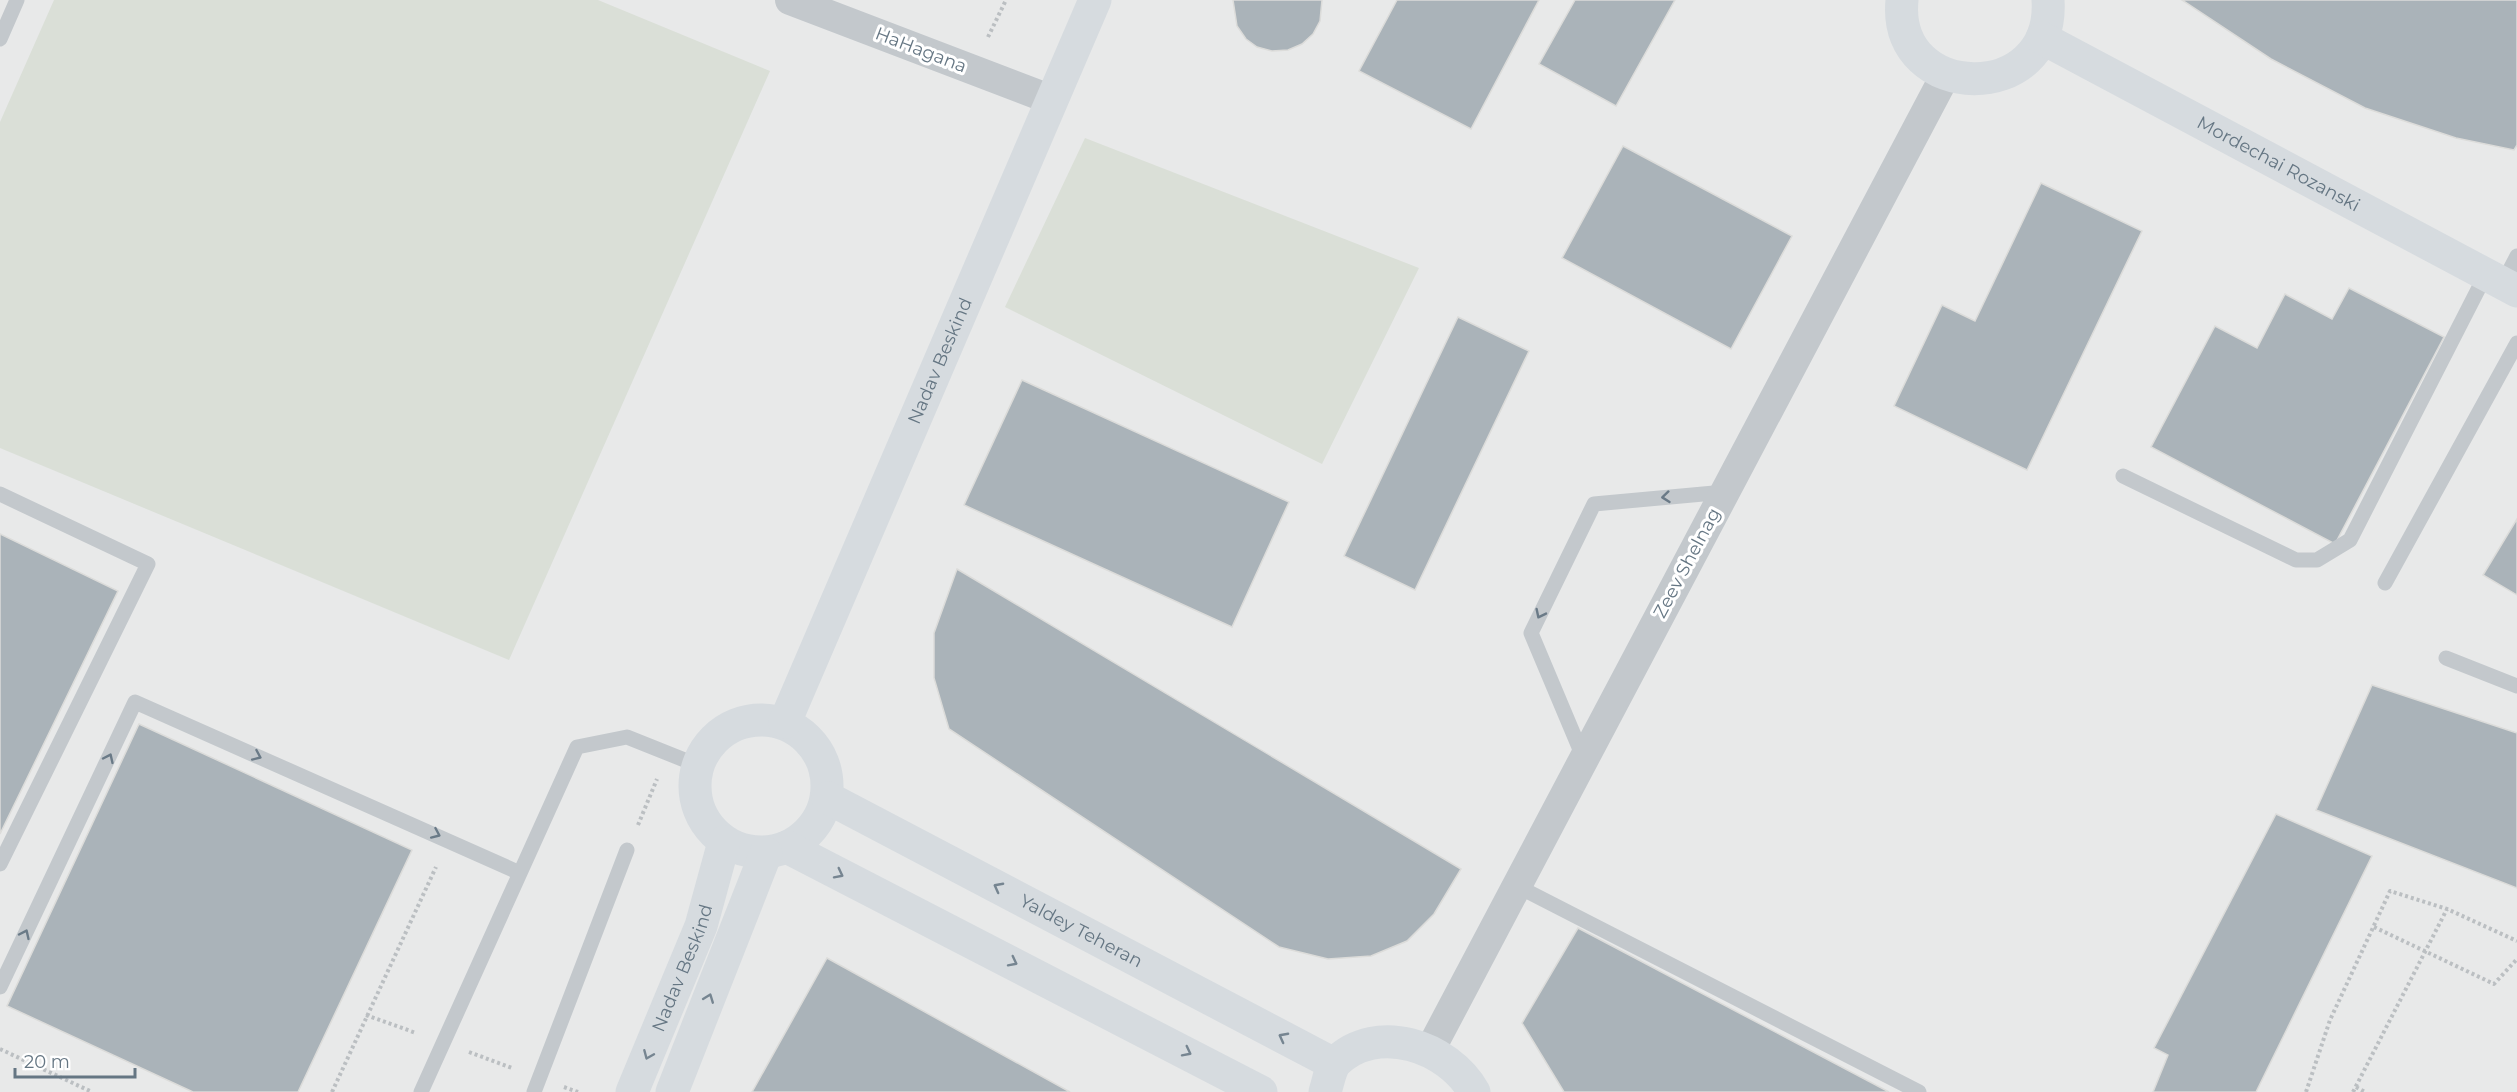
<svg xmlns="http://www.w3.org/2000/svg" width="2517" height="1092" font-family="Montserrat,sans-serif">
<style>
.built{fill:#e8e9e9}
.green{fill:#dadfd7}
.building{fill:#aab3b9;stroke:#dcdcda;stroke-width:1.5}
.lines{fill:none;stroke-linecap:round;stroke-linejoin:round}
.path{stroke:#bbbfc2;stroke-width:4;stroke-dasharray:3 3;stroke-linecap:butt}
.lane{stroke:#c3c8cc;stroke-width:15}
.street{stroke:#c3c8cc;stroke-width:30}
.secondary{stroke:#d6dbdf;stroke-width:33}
.oneway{stroke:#6a7a87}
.oneway2{stroke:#768591}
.labels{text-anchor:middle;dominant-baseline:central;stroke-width:6;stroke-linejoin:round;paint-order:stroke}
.street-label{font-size:18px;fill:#657683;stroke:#fff}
</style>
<rect width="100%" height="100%" fill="#fafaf8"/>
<path class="built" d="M 0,0 L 2517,0 L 2517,1092 L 0,1092 Z"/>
<path class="green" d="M 54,0 L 598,0 L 770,71 L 509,660 L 0,448 L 0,122 Z
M 1085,138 L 1419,268 L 1322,464 L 1005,307 Z"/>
<path class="building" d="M 1233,0 L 1322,0 L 1320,21 L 1313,34 L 1302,44 L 1288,50 L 1272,51 L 1257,47 L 1246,39 L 1237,26 Z
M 1397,0 L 1539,0 L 1471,129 L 1359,71 Z
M 1575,0 L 1675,0 L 1616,106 L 1539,64 Z
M 2182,0 L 2517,0 L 2517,145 L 2514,150 L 2456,138 L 2365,108 L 2271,59 Z
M 1623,146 L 1792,236 L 1731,349 L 1562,258 Z
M 2041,183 L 2142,231 L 2027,470 L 1894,406 L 1942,305 L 1975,321 Z
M 2349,288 L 2444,337 L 2335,544 L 2151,447 L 2215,326 L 2257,348 L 2285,294 L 2332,319 Z
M 1458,317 L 1529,351 L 1415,590 L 1344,556 Z
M 1022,380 L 1289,502 L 1232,627 L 964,505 Z
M 2517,519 L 2517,595 L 2483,575 Z
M 0,534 L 118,591 L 0,834 Z
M 957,569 L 1461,869 L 1434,914 L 1407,941 L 1371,956 L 1328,959 L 1279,947 L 949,729 L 934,678 L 934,633 Z
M 2372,685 L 2517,733 L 2517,888 L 2316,810 Z
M 139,724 L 412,850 L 298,1092 L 193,1092 L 7,1006 Z
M 2276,814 L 2372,856 L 2256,1092 L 2153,1092 L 2168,1055 L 2154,1048 Z
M 1578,928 L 1889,1092 L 1564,1092 L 1522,1023 Z
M 827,958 L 1070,1092 L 752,1092 Z"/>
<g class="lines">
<path class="path" d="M 988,37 L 1006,0
M 638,825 L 657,779
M 2374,927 L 2494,984 L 2517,959
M 366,1015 L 416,1033
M 0,1049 L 92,1092
M 469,1052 L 512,1068
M 564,1087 L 578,1092
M 2356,1087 L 2365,1092
M 332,1092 L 436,867
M 2306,1092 L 2330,1020 L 2390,891 L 2447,909 L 2517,941
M 2353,1092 L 2447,909"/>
<path class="lane" d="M 0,39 L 17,0
M 2503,283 L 2517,256
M 2123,476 L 2296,560 L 2317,560 L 2350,540 L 2486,274
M 0,494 L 148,564 L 0,864
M 2385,583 L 2517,343
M 2446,658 L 2517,686
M 1584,759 L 1531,633 L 1594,504 L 1725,492
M 1517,886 L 1919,1092
M 0,987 L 135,702 L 520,873
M 421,1092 L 577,747 L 627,737 L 697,765
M 534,1092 L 627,850"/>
<path class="street" d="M 790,0 L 1052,100
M 1429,1052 L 1946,74"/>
<g class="secondary">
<path d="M 1902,0 C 1892,104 2055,106 2048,0"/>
<path id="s1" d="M 2042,38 L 2517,291"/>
<circle cx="761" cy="786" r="66"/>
<path id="s2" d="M 785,722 L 1095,0"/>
<path id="s3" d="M 828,798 L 1334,1064"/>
<path d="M 787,847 L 1261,1092"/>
<path id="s4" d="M 632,1092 L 701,926 L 724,842"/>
<path d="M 672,1092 L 766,853"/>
<path d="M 1325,1092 C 1328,1083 1330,1069 1336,1062 C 1377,1022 1448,1046 1474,1092"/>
</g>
</g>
<defs><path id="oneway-chevron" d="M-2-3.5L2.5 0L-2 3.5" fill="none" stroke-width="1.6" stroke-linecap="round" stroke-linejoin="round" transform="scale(1.5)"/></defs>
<g class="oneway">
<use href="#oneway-chevron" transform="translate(1666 497) rotate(174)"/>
<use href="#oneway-chevron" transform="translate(1540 614) rotate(116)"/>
<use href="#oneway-chevron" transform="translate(257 756) rotate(24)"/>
<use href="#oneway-chevron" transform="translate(109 758) rotate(-65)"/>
<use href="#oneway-chevron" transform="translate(436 834) rotate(24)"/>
<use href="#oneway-chevron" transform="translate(25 934) rotate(-65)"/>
</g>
<g class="oneway2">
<use href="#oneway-chevron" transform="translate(839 874) rotate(27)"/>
<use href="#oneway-chevron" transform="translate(998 887) rotate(-152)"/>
<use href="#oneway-chevron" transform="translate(1013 962) rotate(27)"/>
<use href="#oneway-chevron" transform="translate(709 998) rotate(-69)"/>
<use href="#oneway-chevron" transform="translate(1283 1037) rotate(-152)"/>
<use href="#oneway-chevron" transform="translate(1187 1052) rotate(27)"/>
<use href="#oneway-chevron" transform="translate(648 1055) rotate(113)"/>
</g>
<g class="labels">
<g class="street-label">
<text transform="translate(921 50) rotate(21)">HaHagana</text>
<text stroke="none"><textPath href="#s1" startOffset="268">Mordechai Rozanski</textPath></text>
<text stroke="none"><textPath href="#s2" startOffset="393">Nadav Beskind</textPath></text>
<text transform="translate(1687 563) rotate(-62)">Zeev Shelnag</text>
<text stroke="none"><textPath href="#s3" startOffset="286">Yaldey Teheran</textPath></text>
<text stroke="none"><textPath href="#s4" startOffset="134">Nadav Beskind</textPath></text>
</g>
</g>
<path d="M15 1068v9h120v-9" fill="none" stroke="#657683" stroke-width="3"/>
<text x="24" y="1068" font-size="18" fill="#657683" stroke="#ffffff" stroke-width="4.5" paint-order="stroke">20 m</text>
</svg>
